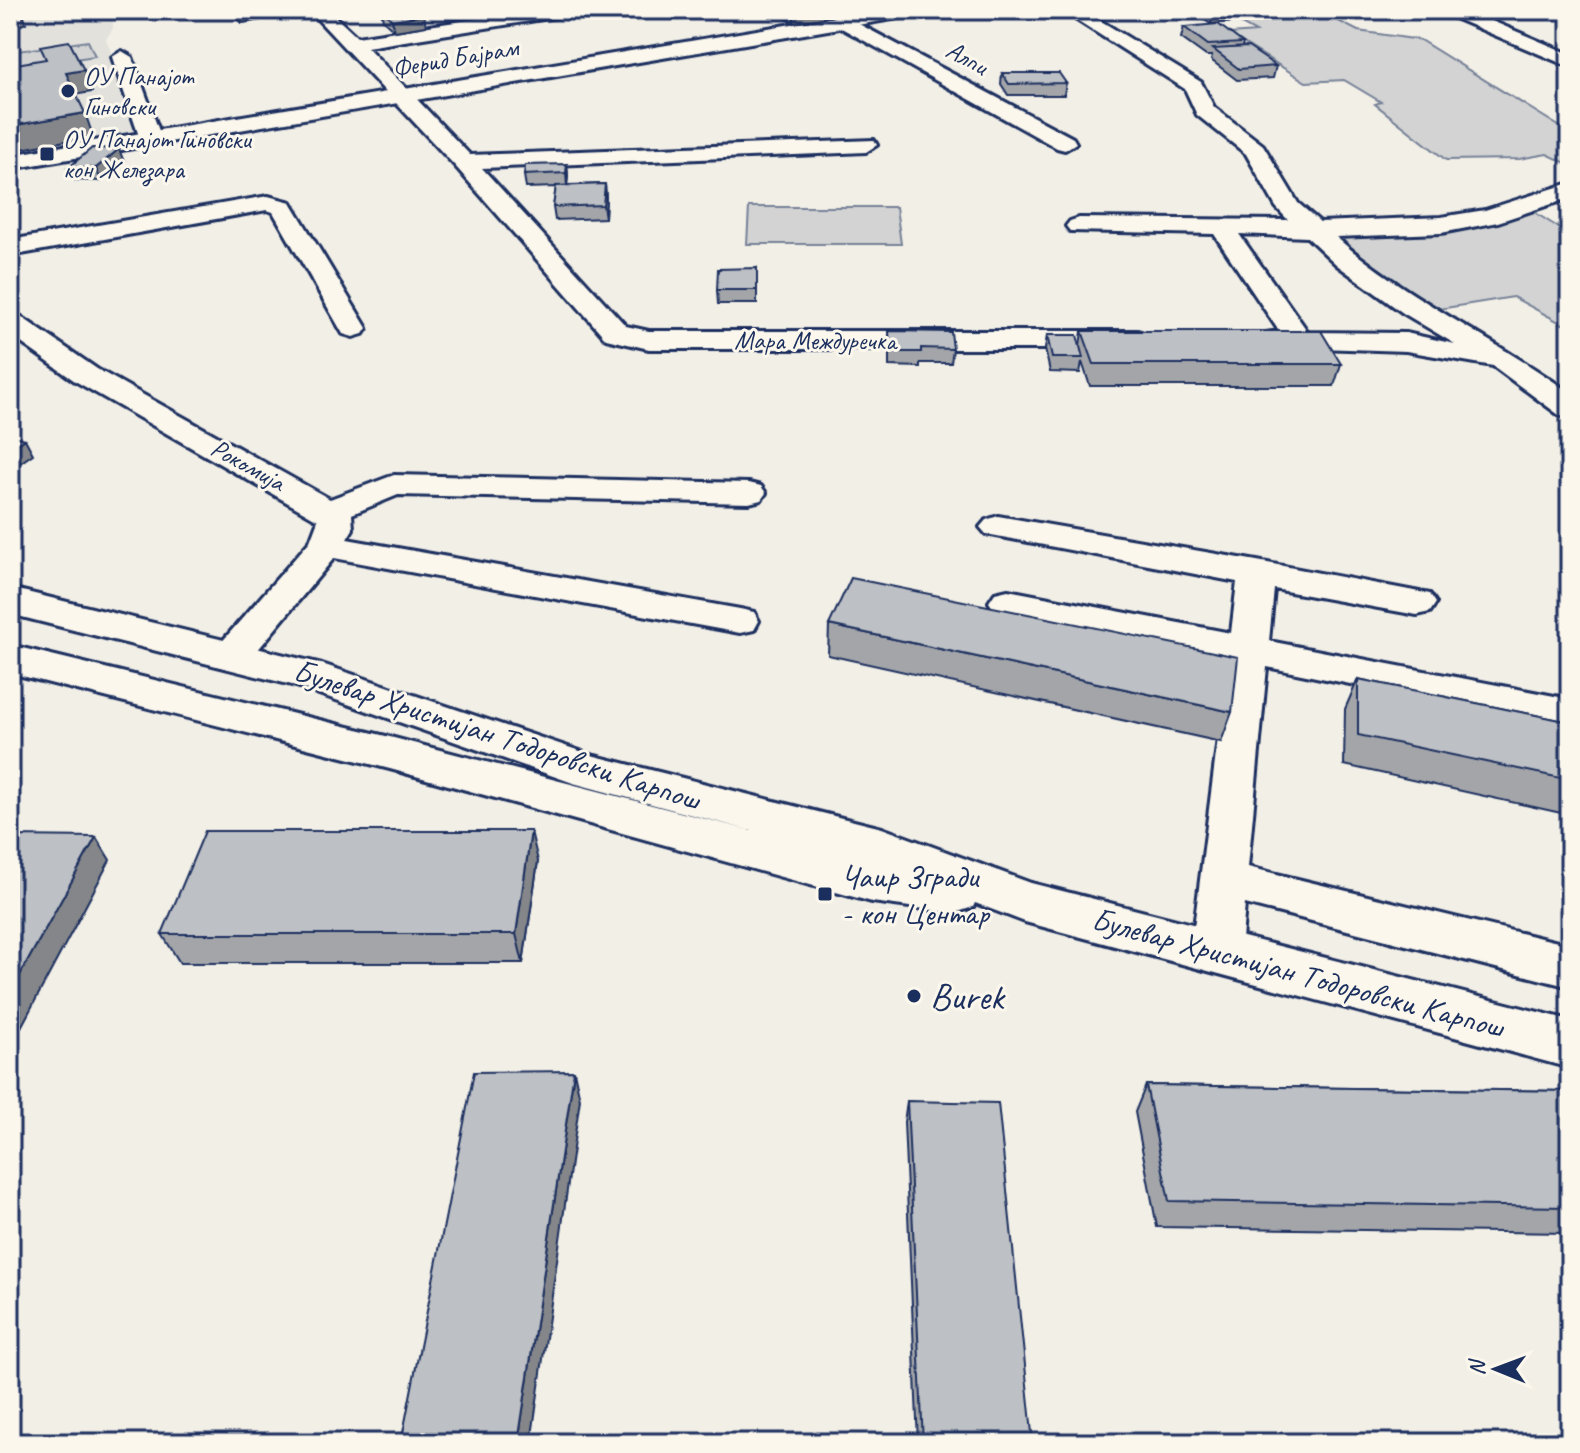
<svg xmlns="http://www.w3.org/2000/svg" width="1580" height="1453" font-family="Caveat,sans-serif">
<style>
.built{fill:#e2e1dc}
.green{fill:#d2d3d2;stroke:#768198;stroke-width:2}
.lines{fill:none;stroke-linecap:round;stroke-linejoin:round}
.street-casing{stroke:#1b2f5e;stroke-width:6}
.secondary-casing{stroke:#1b2f5e;stroke-width:6}
.street{fill:#fbf7ec;fill-rule:evenodd}
.secondary{fill:#fbf7ec;fill-rule:evenodd}
.wall{fill:#a3a5a9;stroke:#1b2f5e;stroke-width:2}
.shaded-wall{fill:#848689;stroke:#1b2f5e;stroke-width:2}
.building{fill:#bdc0c4;stroke:#1b2f5e;stroke-width:2}
.poi-dot{fill:#1b2f5e;stroke:#fbf7ec;stroke-width:3}
.labels{text-anchor:middle;dominant-baseline:central;stroke-width:6;stroke-linejoin:round;paint-order:stroke}
.far-street-label{font-size:26px;fill:#1b2f5e;stroke:#fbf7ec}
.far-poi-label{font-size:26px;fill:#1b2f5e;stroke:#fbf7ec;text-anchor:start}
.street-label{font-size:32px;fill:#1b2f5e;stroke:#fbf7ec}
.poi-label{font-size:32px;fill:#1b2f5e;stroke:#fbf7ec;text-anchor:start}
.near-poi-label{font-size:38px;fill:#1b2f5e;stroke:#fbf7ec;text-anchor:start}
</style>
<rect width="100%" height="100%" fill="#f2efe6"/>
<filter id="ink" filterUnits="userSpaceOnUse"><feTurbulence type="fractalNoise" baseFrequency=".0125" numOctaves="2"/><feDisplacementMap in="SourceGraphic" scale="16" xChannelSelector="R" yChannelSelector="G"/><feConvolveMatrix kernelMatrix="1 2 1 2 8 2 1 2 1" color-interpolation-filters="sRGB"/></filter>
<g filter="url(#ink)">
<path class="built" d="M 10,10 L 112,10 L 113,28 L 106,39 L 143,136 L 10,158 Z"/>
<path class="green" d="M 1216,10 L 1317,10 L 1358,31 L 1420,40 L 1570,133 L 1570,165 L 1547,154 L 1519,159 L 1446,160 L 1375,104 L 1381,102 L 1344,80 L 1306,82 L 1229,34 L 1256,32 Z
M 88,41 L 95,56 L 10,69 L 10,52 Z
M 1523,205 L 1570,235 L 1570,328 L 1513,297 L 1421,312 L 1312,230 L 1366,229 Z
M 749,207 L 896,207 L 901,244 L 747,244 Z"/>
<g class="lines">
<g class="street-casing">
<path id="street" d="M 309,10 L 328,10 L 357,37 L 533,10 L 577,10 L 568,15 L 367,47 L 470,155 L 874,140 L 877,145 L 866,152 L 482,168 L 626,326 L 649,331 L 1138,331 L 1148,334 L 1153,340 L 1148,346 L 1138,349 L 649,349 L 606,339 L 456,167 Z
M 1061,10 L 1083,10 L 1201,82 L 1214,107 L 1263,145 L 1298,203 L 1320,222 L 1441,217 L 1485,210 L 1570,183 L 1570,198 L 1498,222 L 1441,233 L 1336,237 C 1407,299 1494,338 1570,393 L 1570,417 L 1559,415 L 1493,366 L 1406,351 L 1259,346 L 1254,340 L 1259,334 L 1279,331 L 1214,234 L 1070,231 L 1066,226 L 1070,221 L 1079,218 L 1288,220 L 1276,207 L 1246,154 L 1197,115 L 1185,89 ZM 1239,234 L 1307,237 L 1337,265 L 1403,313 L 1455,344 L 1406,333 L 1308,332 Z
M 1442,10 L 1466,10 L 1570,54 L 1570,67 L 1445,14 Z
M 842,15 L 1073,138 L 1076,143 L 1065,150 L 1057,148 L 836,25 L 833,21 Z
M 122,51 L 132,57 L 162,139 L 159,144 L 151,146 L 140,139 L 112,57 Z
M 268,196 L 291,202 L 294,207 L 367,328 L 363,334 L 353,337 L 343,334 L 273,212 L 267,210 L 10,256 L 10,240 Z
M 10,313 L 20,316 L 97,369 L 330,499 L 394,475 L 749,483 L 761,486 L 766,493 L 761,500 L 749,503 L 398,495 L 352,514 L 353,529 L 347,539 L 740,609 L 754,612 L 759,621 L 754,630 L 740,633 L 334,558 L 247,663 L 233,667 L 219,663 L 213,654 L 219,645 L 310,541 L 318,520 L 75,381 L 10,335 Z
M 998,516 L 1257,561 L 1430,594 L 1436,603 L 1430,612 L 1417,615 L 1274,589 L 1269,641 L 1570,699 L 1570,729 L 1267,667 L 1248,867 L 1570,945 L 1570,987 L 1245,904 L 1241,951 L 1234,966 L 1216,972 L 1198,966 L 1191,951 L 1228,659 L 1008,614 L 995,611 L 989,602 L 995,593 L 1008,590 L 1231,633 L 1237,582 L 986,534 L 980,527 L 986,520 Z"/>
</g>
<g class="secondary-casing">
<path id="secondary" d="M 876,10 L 919,10 L 910,16 L 10,169 L 10,155 Z
M 10,588 L 322,664 L 595,756 L 882,828 L 1031,883 L 1570,1020 L 1570,1068 L 1025,922 L 975,903 L 973,907 L 955,913 L 872,902 L 390,769 L 10,673 L 10,645 L 390,737 L 752,831 L 573,783 L 296,686 L 10,614 Z"/>
</g>
<use href="#street" class="street"/>
<use href="#secondary" class="secondary"/>
</g>
<path class="wall" d="M 233,10 L 271,10 L 273,18 L 242,23 L 234,15 Z
M 381,10 L 426,26 L 395,31 L 383,20 Z
M 778,10 L 833,10 L 833,16 L 794,23 L 778,14 Z
M 969,10 L 1027,10 L 984,17 Z
M 1187,10 L 1233,10 L 1232,22 L 1211,24 Z
M 1184,27 L 1243,43 L 1242,47 L 1276,66 L 1273,78 L 1237,80 L 1211,60 L 1212,56 L 1206,56 L 1181,38 Z
M 1002,73 L 1066,83 L 1064,95 L 1008,95 L 1001,84 Z
M 124,162 L 101,181 L 73,180 L 68,168 Z
M 567,164 L 568,176 L 567,185 L 605,184 L 606,197 L 605,218 L 555,220 L 553,207 L 556,187 L 526,188 L 524,175 Z
M 757,268 L 757,304 L 718,304 L 717,290 Z
M 889,331 L 953,349 L 951,363 L 920,363 L 920,367 L 889,366 Z
M 1082,331 L 1341,364 L 1334,386 L 1090,386 L 1082,362 L 1080,373 L 1050,372 L 1045,349 L 1047,335 L 1080,346 Z
M 829,625 L 1232,712 L 1221,742 L 828,655 Z
M 1358,679 L 1570,722 L 1570,815 L 1344,765 L 1345,709 Z
M 538,861 L 523,963 L 180,963 L 162,934 Z
M 1146,1085 L 1570,1091 L 1570,1233 L 1157,1227 L 1135,1112 Z
M 907,1101 L 1033,1443 L 918,1443 L 904,1122 Z"/>
<path class="shaded-wall" d="M 13,10 L 22,10 L 26,23 L 10,30 L 10,11 Z
M 254,10 L 271,10 L 273,18 L 242,23 L 239,12 Z
M 808,10 L 833,10 L 833,16 L 794,23 L 794,12 Z
M 985,10 L 1027,10 L 984,17 Z
M 1234,11 L 1232,22 L 1211,24 L 1213,13 Z
M 424,15 L 426,26 L 395,31 L 392,20 Z
M 84,70 L 92,92 L 74,95 L 66,73 Z
M 85,113 L 93,136 L 10,151 L 10,126 Z
M 119,149 L 124,162 L 101,181 L 96,168 Z
M 567,164 L 568,176 L 567,186 L 566,173 Z
M 605,184 L 606,197 L 605,218 L 603,205 Z
M 25,439 L 33,454 L 10,470 L 10,450 Z
M 531,831 L 538,861 L 523,963 L 516,934 Z
M 96,837 L 110,860 L 10,1048 L 10,993 Z
M 574,1071 L 580,1099 L 531,1443 L 518,1443 Z"/>
<path class="building" d="M 237,10 L 254,10 L 239,12 Z
M 382,10 L 418,10 L 424,15 L 392,20 Z
M 790,10 L 808,10 L 794,12 Z
M 1208,10 L 1233,10 L 1234,11 L 1213,13 Z
M 1218,24 L 1243,43 L 1208,45 L 1184,27 Z
M 69,41 L 84,70 L 66,73 L 85,113 L 10,126 L 10,65 L 46,59 L 40,46 Z
M 1248,47 L 1276,66 L 1239,69 L 1213,49 Z
M 1002,73 L 1059,73 L 1066,83 L 1009,84 Z
M 92,148 L 119,149 L 96,168 L 68,168 Z
M 567,164 L 566,173 L 524,175 L 525,165 Z
M 605,184 L 603,205 L 553,207 L 556,186 Z
M 757,268 L 757,290 L 717,290 L 718,269 Z
M 889,331 L 951,332 L 953,349 L 921,348 L 921,352 L 890,352 Z
M 1082,331 L 1321,331 L 1341,364 L 1094,364 Z
M 1047,335 L 1077,335 L 1083,358 L 1052,358 Z
M 10,435 L 25,439 L 10,450 Z
M 851,578 L 1238,657 L 1232,712 L 829,625 Z
M 1358,679 L 1570,722 L 1570,780 L 1358,735 Z
M 205,831 L 531,831 L 516,934 L 162,934 Z
M 10,836 L 96,837 L 10,993 Z
M 574,1071 L 518,1443 L 401,1443 L 474,1072 Z
M 1146,1085 L 1570,1091 L 1570,1207 L 1169,1201 Z
M 907,1101 L 998,1103 L 1033,1443 L 923,1443 Z
M 10,1442 L 166,1443 L 10,1443 Z"/>
</g>
<g class="poi-dot">
<circle cx="68" cy="91" r="8"/>
<rect x="39" y="146" width="16" height="16" rx="4"/>
<rect x="817" y="886" width="16" height="16" rx="4"/>
<circle cx="914" cy="996" r="8"/>
</g>
<g class="labels">
<g class="far-street-label">
<text transform="translate(455 58) rotate(-10)">Ферид Бајрам</text>
<text transform="translate(967 58) rotate(29)">Алпи</text>
<text x="815" y="340">Мара Междуречка</text>
<text transform="translate(248 465) rotate(29)">Рокомија</text>
</g>
<g class="far-poi-label">
<text x="84" y="76">ОУ Панајот<tspan x="84" dy="30">Гиновски</tspan></text>
<text x="63" y="139">ОУ Панајот Гиновски<tspan x="63" dy="30">кон Железара</tspan></text>
</g>
<g class="street-label">
<text transform="translate(497 735) rotate(18)">Булевар Христијан Тодоровски Карпош</text>
<text transform="translate(1298 973) rotate(15)">Булевар Христијан Тодоровски Карпош</text>
</g>
<g class="poi-label">
<text x="841" y="876">Чаир Згради<tspan x="841" dy="37">- кон Центар</tspan></text>
</g>
<g class="near-poi-label">
<text x="930" y="996">Burek</text>
</g>
</g>
<rect width="1580" height="1453" fill="none" stroke="#fbf7ec" stroke-width="40"/>
<rect x="20" y="20" width="1540" height="1413" fill="none" stroke="#1b2f5e" stroke-width="3" filter="url(#ink)"/>
<g transform="translate(1496 1369) rotate(271)" stroke="#fbf7ec" stroke-width="6" paint-order="stroke">
<path d="M0-6L14 30L0 20L-14 30Z" fill="#1b2f5e"/>
<text y="-12" font-size="22" font-weight="bold" text-anchor="middle" fill="#1b2f5e">N</text>
</g>
</svg>
